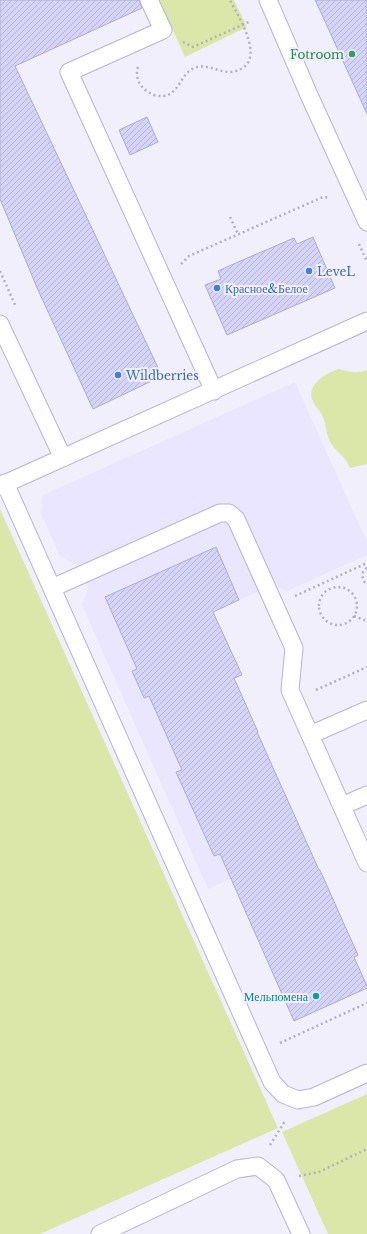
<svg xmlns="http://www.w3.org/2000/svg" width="367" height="1234" font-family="'Libre Baskerville',serif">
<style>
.built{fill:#eae6ff}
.green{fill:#dbe7a8}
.building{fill:url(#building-hatch);stroke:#acabcc}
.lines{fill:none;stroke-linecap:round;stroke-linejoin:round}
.lane-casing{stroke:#b8b2d3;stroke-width:19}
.path{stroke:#b3b0be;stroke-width:2.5;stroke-dasharray:2 3;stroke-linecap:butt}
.lane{stroke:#fff;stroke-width:17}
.leisure-dot{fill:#2e9e5b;stroke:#f2effd;stroke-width:1.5}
.shop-dot{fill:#3f7fe0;stroke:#f2effd;stroke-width:1.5}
.culture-dot{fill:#0f9aa8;stroke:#f2effd;stroke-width:1.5}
.labels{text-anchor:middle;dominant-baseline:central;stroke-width:4;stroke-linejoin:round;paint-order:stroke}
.leisure-label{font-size:12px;fill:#27864d;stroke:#f2effd;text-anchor:end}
.shop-label{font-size:12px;fill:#366cbe;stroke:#f2effd;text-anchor:start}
.culture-label{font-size:12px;fill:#0d838f;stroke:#f2effd;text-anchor:end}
</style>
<defs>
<pattern id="building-hatch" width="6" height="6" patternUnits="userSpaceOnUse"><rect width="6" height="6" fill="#d5d4f7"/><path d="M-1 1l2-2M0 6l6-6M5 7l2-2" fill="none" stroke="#b7b6d5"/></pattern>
</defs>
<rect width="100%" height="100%" fill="#f2effd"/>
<path class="built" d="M 295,382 L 367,542 L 367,555 L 287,591 L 274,585 L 239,600 L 215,547 L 105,597 L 137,669 L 132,672 L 143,698 L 149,696 L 182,770 L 176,772 L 204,819 L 198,822 L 210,847 L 214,856 L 220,854 L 231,879 L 208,889 L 82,605 L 88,588 L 82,575 L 78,566 L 60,556 L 41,514 L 43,495 Z"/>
<path class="green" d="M 159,0 L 234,0 L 247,27 L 185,57 Z
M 339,369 C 349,372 357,374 367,370 L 367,464 L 350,468 C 345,455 340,456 333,446 C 326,438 327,427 323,417 C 321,411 315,407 313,402 C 305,385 326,373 339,369 Z
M 0,509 L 278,1128 L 40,1234 L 0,1234 Z
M 367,1094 L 367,1234 L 328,1234 L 282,1132 Z"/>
<path class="building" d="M 0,0 L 139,0 L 142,8 L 15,66 L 162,376 L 93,409 L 38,290 L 0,199 Z
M 315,0 L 367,0 L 367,114 L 323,17 Z
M 147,117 L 158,142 L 130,155 L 119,130 Z
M 313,237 L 335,288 L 227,335 L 205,285 L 221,279 L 218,271 L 238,262 L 294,238 L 297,244 Z
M 216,547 L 239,600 L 213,612 L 242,675 L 234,678 L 258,732 L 257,732 L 319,870 L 320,870 L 344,924 L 358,955 L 354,957 L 367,986 L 367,988 L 294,1021 L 220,854 L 214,856 L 176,772 L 182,770 L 149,696 L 144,698 L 132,671 L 137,669 L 105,597 Z"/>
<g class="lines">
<g class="lane-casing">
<path id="lane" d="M 149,0 L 163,30 L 69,72 L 214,391
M 268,0 L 309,95 L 367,222
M 0,324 L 63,458
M 5,483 L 272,1082 L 283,1094 L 298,1100 L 314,1097 L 367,1073
M 0,486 L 367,321
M 52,588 L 220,513 L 229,513 L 236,519 L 294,648 L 290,690 L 367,863
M 310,735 L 367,710
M 342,806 L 367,795
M 100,1234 L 237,1169 L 258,1166 L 276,1180 L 301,1234"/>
</g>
<path class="path" d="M 183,42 L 193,47 L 251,21
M 138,67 C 136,72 137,79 140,84 C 143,89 149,93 154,95 C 179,102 178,75 194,68 C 207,63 217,72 230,72 C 235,72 240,70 244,67 C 262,53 238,16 230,0
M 230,217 L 238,234
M 359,244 L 367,262
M 181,264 L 189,256 L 323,197 L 330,198
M 0,271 L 16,307
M 367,568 C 360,572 362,580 367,585
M319 606a19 19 0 1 1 38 0a19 19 0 1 1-38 0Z
M 295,596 L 367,563
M 354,616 L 367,621
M 316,690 L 367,667
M 280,1043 L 367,1003
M 270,1145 L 285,1121
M 299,1176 L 319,1172 L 367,1149"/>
<use href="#lane" class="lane"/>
</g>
<circle class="leisure-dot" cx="352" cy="54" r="4"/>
<g class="shop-dot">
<circle cx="309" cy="271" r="4"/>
<circle cx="217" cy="288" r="4"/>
<circle cx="118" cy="375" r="4"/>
</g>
<circle class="culture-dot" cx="316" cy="996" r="4"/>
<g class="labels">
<g class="leisure-label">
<text x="344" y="54">Fotroom</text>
</g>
<g class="shop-label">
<text x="317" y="271">LeveL</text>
<text x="225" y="288">Красное&amp;Белое</text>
<text x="126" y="375">Wildberries</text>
</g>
<g class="culture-label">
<text x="308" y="996">Мельпомена</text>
</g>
</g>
</svg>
